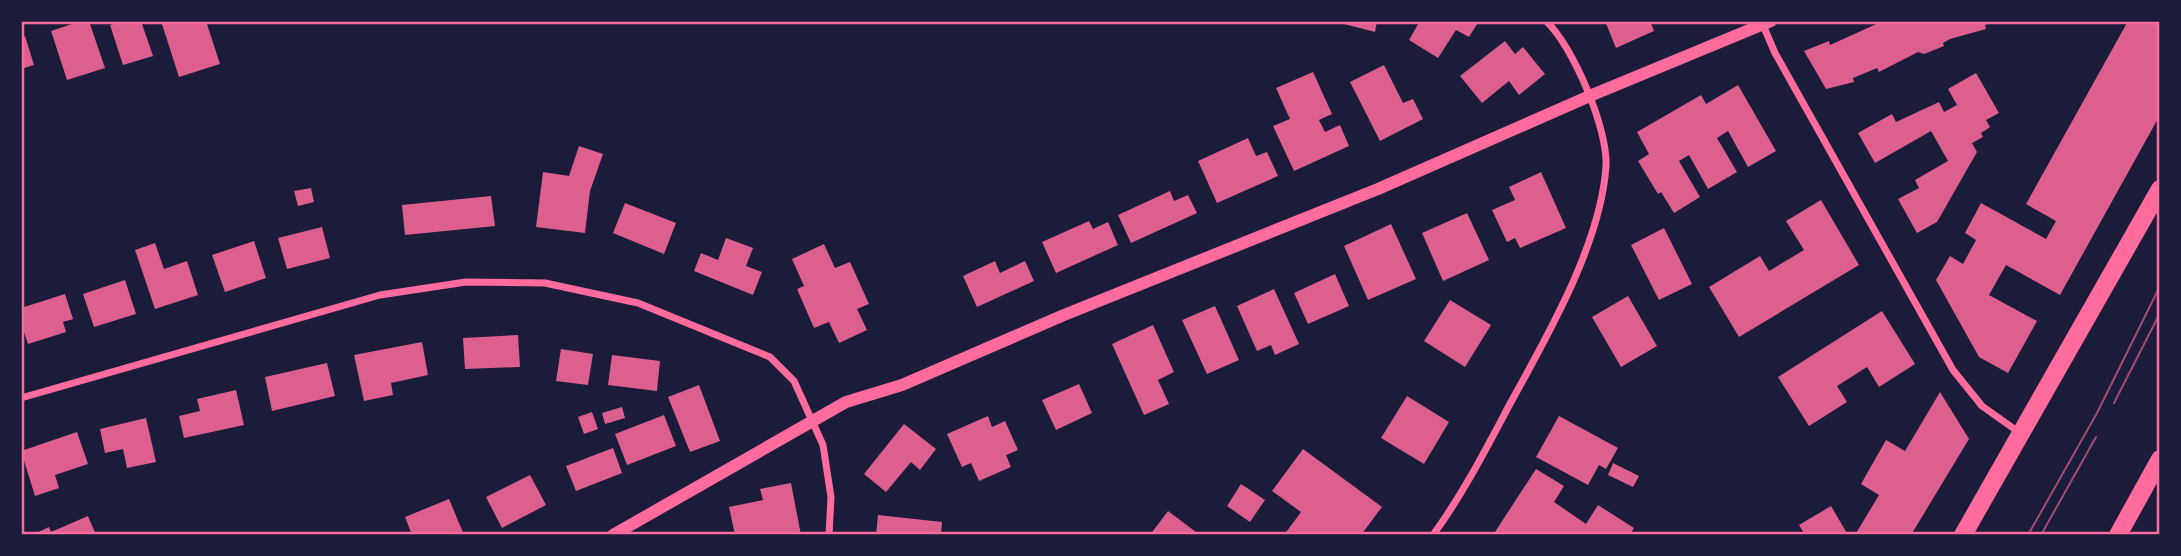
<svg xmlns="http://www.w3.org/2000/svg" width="2181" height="556" font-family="Poppins,sans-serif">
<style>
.building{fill:#dd5f8e}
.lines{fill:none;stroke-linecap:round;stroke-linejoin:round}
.minor{stroke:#ff6b9d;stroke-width:7}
.tertiary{stroke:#ff6b9d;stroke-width:12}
.primary{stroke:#ff6b9d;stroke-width:18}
.tram{stroke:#a44b75;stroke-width:2}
.neatline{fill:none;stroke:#ff6b9d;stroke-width:2.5}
</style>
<rect width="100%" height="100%" fill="#1b1b3a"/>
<path class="building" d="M 81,21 L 89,21 L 105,68 L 67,80 L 51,31 Z
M 124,21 L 141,21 L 153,56 L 123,65 L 110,25 Z
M 161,21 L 206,21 L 220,64 L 179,77 Z
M 1345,21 L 1377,21 L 1375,32 L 1344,24 Z
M 1420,21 L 1479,21 L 1469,37 L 1456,30 L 1438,58 L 1409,40 Z
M 1605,21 L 1650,21 L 1654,31 L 1616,48 Z
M 1883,21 L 1996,21 L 1985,25 L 1986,29 L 1950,39 L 1943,43 L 1944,46 L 1924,54 L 1918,52 L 1879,72 L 1877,68 L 1853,78 L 1854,82 L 1826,89 L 1804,51 L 1829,41 L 1830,45 Z
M 2128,21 L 2145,21 L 2152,24 L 2154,21 L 2160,21 L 2160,115 L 2060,295 L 2006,265 L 1989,295 L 2037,321 L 2008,373 L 1979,357 L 1936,280 L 1950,256 L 1963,264 L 1976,240 L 1965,233 L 1981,203 L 2046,239 L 2056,221 L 2026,204 Z
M 25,36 L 34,65 L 21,69 L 21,37 Z
M 1505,41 L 1515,54 L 1523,47 L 1545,74 L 1519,95 L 1509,81 L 1482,103 L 1460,76 Z
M 1384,65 L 1403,103 L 1413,99 L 1423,119 L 1380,141 L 1350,82 Z
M 1313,72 L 1332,114 L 1319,120 L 1325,132 L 1340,125 L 1349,146 L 1294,171 L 1273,126 L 1290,119 L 1276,88 Z
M 1976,73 L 1999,113 L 1986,120 L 1990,127 L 1981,133 L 1983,137 L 1972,143 L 1977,152 L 1937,222 L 1917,233 L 1898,199 L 1919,188 L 1915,180 L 1948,161 L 1931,131 L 1875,163 L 1858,133 L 1892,114 L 1896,122 L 1939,102 L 1944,112 L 1957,105 L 1948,89 Z
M 1738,85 L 1776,151 L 1748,167 L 1728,131 L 1717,138 L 1737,172 L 1708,189 L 1689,155 L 1679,161 L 1700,197 L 1674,213 L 1661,192 L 1658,194 L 1638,161 L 1649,154 L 1637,132 L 1701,95 L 1706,104 Z
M 1248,138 L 1256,156 L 1267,152 L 1278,176 L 1217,203 L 1198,161 Z
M 579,146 L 603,154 L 590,191 L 585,233 L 536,227 L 543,172 L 569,176 Z
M 1541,172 L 1566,228 L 1520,248 L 1515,238 L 1507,242 L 1492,210 L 1515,200 L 1509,187 Z
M 311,188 L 314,202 L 298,206 L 294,191 Z
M 1170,191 L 1174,201 L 1188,195 L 1197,213 L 1131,243 L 1118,215 Z
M 491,196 L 495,226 L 405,235 L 402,205 Z
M 1821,200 L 1859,265 L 1739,337 L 1709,287 L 1760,256 L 1769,271 L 1804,250 L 1786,221 Z
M 625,203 L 676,223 L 664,254 L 613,233 Z
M 1467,213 L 1489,260 L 1443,281 L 1422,233 Z
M 1089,221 L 1093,229 L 1108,222 L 1118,245 L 1056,273 L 1042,242 Z
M 1391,224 L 1416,279 L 1368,300 L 1344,246 Z
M 322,227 L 330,258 L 287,269 L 278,238 Z
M 1664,228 L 1692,284 L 1659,300 L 1631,245 Z
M 726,238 L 753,248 L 746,266 L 762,272 L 753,295 L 694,271 L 701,253 L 718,260 Z
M 254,241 L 266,278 L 225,292 L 212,255 Z
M 155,243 L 164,269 L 187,261 L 198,295 L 155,309 L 135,250 Z
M 824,244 L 835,268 L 850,262 L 869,304 L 857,309 L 867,330 L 839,343 L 829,322 L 814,328 L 797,289 L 804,286 L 792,259 Z
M 995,261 L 1000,273 L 1025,261 L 1034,281 L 977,307 L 963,276 Z
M 1335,274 L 1349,306 L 1308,324 L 1294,293 Z
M 125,280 L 136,314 L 94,327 L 83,294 Z
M 1274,289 L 1299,344 L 1275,355 L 1271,345 L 1257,351 L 1237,306 Z
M 65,294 L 73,319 L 63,322 L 66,332 L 28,344 L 21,323 L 21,308 Z
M 1628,296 L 1657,346 L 1621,367 L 1592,317 Z
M 1450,300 L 1491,325 L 1465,367 L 1424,341 Z
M 1215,306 L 1239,360 L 1207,374 L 1182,320 Z
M 1882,311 L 1915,364 L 1879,387 L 1867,367 L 1837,386 L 1847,402 L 1809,426 L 1778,377 Z
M 1153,325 L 1174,372 L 1158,380 L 1169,404 L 1144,415 L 1112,344 Z
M 518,335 L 520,367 L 465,369 L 463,338 Z
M 422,342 L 428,375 L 391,383 L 393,395 L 364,401 L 354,355 Z
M 561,349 L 593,354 L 588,385 L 556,381 Z
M 612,355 L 660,361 L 657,391 L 608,385 Z
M 327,363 L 335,396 L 272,411 L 265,377 Z
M 1079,384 L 1092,413 L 1056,430 L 1042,400 Z
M 699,385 L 720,441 L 690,452 L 668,397 Z
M 236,390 L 244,425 L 184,438 L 179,416 L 200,411 L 197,399 Z
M 1940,392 L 1969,439 L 1911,535 L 1855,535 L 1879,495 L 1861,484 L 1886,440 L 1905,451 Z
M 1407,396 L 1449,422 L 1424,464 L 1381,438 Z
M 622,407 L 625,418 L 605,424 L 602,413 Z
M 592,412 L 598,429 L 584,434 L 578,417 Z
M 664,415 L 676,446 L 627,465 L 615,434 Z
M 988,416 L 992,427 L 1005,421 L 1018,450 L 1006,455 L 1011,467 L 979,481 L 971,463 L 962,467 L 947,434 Z
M 1559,416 L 1618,448 L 1606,469 L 1599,465 L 1588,485 L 1536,457 Z
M 146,418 L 156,462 L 127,468 L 123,449 L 105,453 L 100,429 Z
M 904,424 L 936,449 L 920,470 L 911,462 L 886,492 L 864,474 Z
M 77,432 L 88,464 L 55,475 L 59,488 L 35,496 L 21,451 Z
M 613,448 L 622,473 L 576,491 L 566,466 Z
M 1303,449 L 1382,507 L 1361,535 L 1284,535 L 1301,512 L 1272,491 Z
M 1613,463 L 1639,476 L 1633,487 L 1608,475 Z
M 1536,469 L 1564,486 L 1554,502 L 1586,524 L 1598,505 L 1634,528 L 1630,535 L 1493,535 Z
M 530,475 L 546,505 L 502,528 L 486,497 Z
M 791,483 L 801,535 L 735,535 L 729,507 L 763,500 L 760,489 Z
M 1241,484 L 1265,500 L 1250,522 L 1227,506 Z
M 449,499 L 464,535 L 412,535 L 405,517 Z
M 1831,506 L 1848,535 L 1805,535 L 1799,525 Z
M 1168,511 L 1200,535 L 1150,535 Z
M 878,515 L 942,522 L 941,535 L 876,535 Z
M 88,516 L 96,535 L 32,535 L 49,527 L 51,532 Z"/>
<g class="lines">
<path class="minor" d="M 1763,25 L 1775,53 L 1953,370 L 1982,406 L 2020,433
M 21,398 L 380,295 L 466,282 L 545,283 L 638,303 L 770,357 L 794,381 L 823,445 L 831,497 L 829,535
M 1433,535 C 1463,494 1487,447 1511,402 C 1548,335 1601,243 1606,166 C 1608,129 1573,46 1546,21"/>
<path class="tertiary" d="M 613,535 L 846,402 L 902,385 L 1064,315 L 1378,189 L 1592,95 L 1771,21"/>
<path class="primary" d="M 1963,535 L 2160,189
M 2118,535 L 2160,459"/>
<path class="tram" d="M 2114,403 L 2160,313
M 2028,535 L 2097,413 L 2160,286
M 2041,535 L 2096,437"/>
</g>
<rect width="2181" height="556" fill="none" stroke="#1b1b3a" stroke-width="46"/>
<rect x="23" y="23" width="2135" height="510" class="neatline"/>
</svg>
